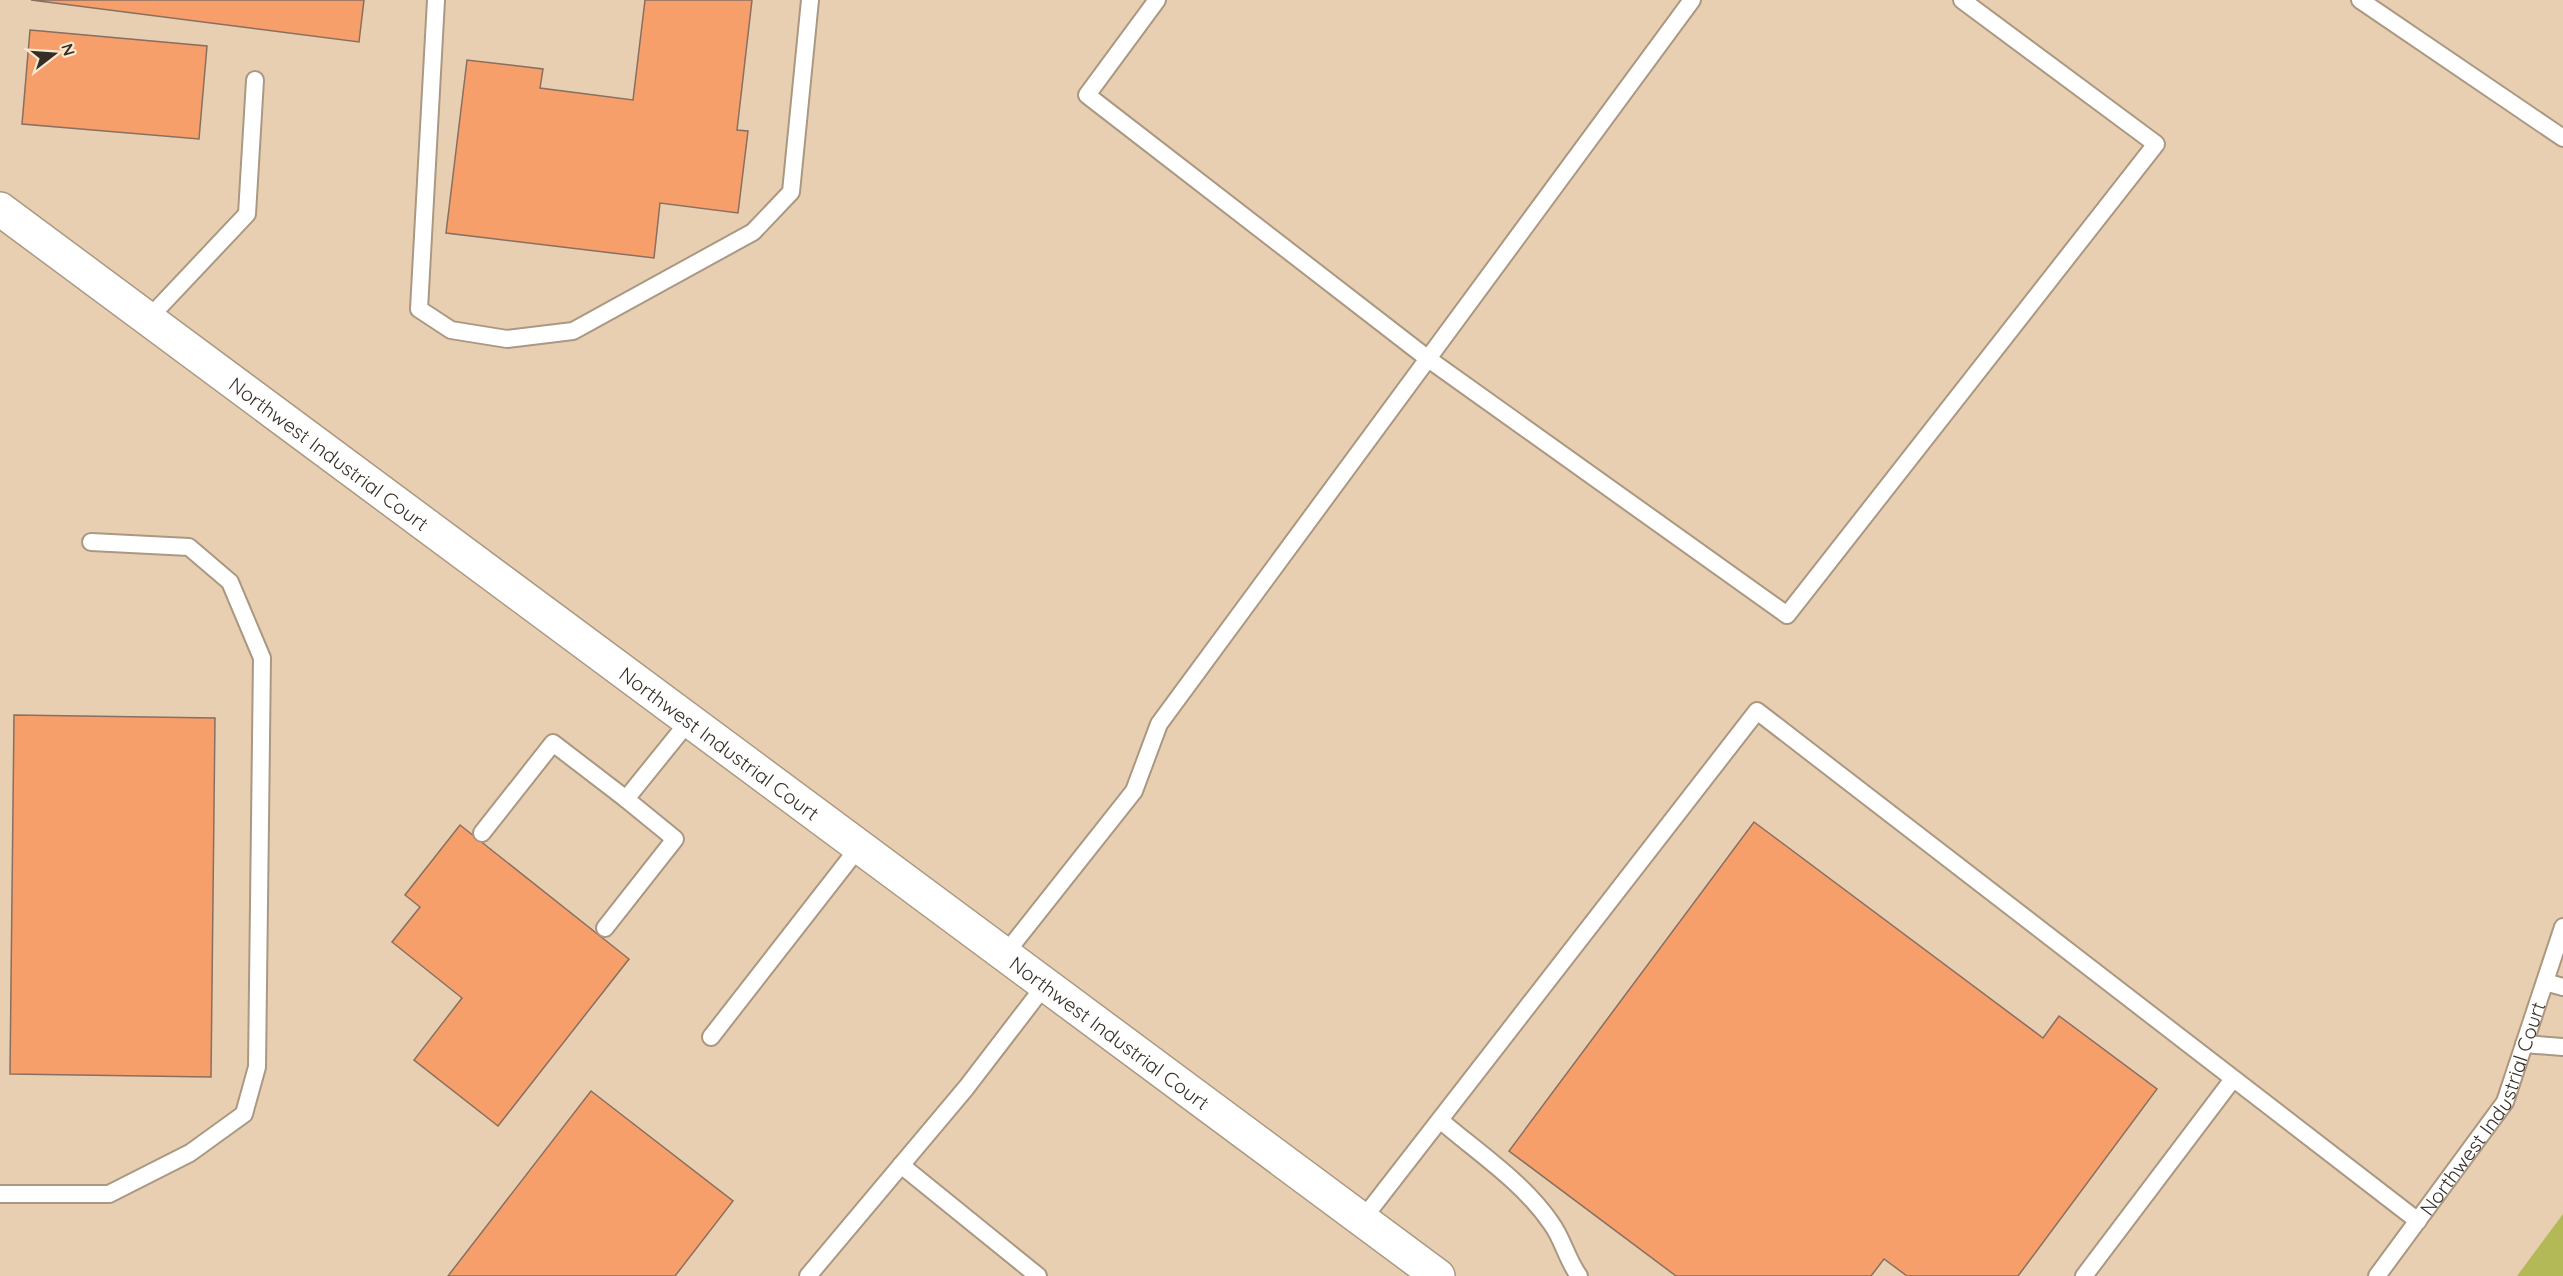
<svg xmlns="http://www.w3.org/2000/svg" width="2563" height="1276" font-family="Quicksand,sans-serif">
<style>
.built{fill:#e8cfb2}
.water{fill:#b2b956}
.building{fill:#f69f6a;stroke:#886f61;stroke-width:1.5}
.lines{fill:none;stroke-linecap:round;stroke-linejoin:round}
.service-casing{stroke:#ab9882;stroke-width:20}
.minor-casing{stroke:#ab9882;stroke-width:36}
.service{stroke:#fff;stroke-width:16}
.minor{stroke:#fff;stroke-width:33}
.labels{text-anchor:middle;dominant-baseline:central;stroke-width:5;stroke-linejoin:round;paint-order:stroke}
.street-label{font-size:20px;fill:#362e25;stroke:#fde9d1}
</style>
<rect width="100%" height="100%" fill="#f0dcc4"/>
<path class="built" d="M 0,0 L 2563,0 L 2563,1276 L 0,1276 Z"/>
<path class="water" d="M 2563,1214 L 2563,1276 L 2517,1276 Z"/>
<path class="building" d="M 31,0 L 364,0 L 359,42 Z
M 645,0 L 752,0 L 737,130 L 748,131 L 738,213 L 660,203 L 654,258 L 446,233 L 467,60 L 543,69 L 540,88 L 633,100 Z
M 30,30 L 207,46 L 199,139 L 22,124 Z
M 14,715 L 215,718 L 211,1077 L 10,1074 Z
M 1754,822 L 2043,1038 L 2059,1016 L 2157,1089 L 2018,1276 L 1907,1276 L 1884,1259 L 1871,1276 L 1676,1276 L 1509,1151 Z
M 460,825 L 629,959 L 498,1126 L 414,1060 L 462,998 L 392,942 L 420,907 L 405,895 Z
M 591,1091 L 733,1201 L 675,1276 L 448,1276 Z"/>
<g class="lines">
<g class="service-casing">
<g id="service">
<path d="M 436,0 L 419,309 L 451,330 L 507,339 L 573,331 L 753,232 L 791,192 L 810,0"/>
<path d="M 1157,0 L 1087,95 L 1427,358 L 1787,615 L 2156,144 L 1962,0"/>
<path d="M 2360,0 L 2563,138"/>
<path d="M 148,319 L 247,214 L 255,80"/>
<path d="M 482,833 L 553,743 L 626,799"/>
<path d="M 605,928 L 675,839 L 626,799 L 689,721"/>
<path d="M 1005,954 L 1134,791 L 1159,724 L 1692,0"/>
<path d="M 2545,982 L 2563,987"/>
<path d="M 711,1037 L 859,847"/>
<path d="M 2524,1044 L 2563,1047"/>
<path d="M 1440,1120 C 1477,1152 1523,1182 1551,1223 C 1563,1239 1567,1260 1579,1276"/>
<path d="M 901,1165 L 1038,1276"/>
<path d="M 0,1194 L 109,1194 L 190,1153 L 244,1114 L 257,1067 L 262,658 L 230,582 L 189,547 L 91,542"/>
<path d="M 1362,1220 L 1757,711 L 2418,1221"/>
<path d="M 808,1276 L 966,1088 L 1045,985"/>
<path d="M 2084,1276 L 2233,1079"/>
<path id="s1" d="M 2377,1276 L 2505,1102 L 2563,927"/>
</g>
</g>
<g class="minor-casing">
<g id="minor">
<path id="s2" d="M 0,209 L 1438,1276"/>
</g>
</g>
<use href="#service" class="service"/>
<use href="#minor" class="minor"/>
</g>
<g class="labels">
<g class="street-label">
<text stroke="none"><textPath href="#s2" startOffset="410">Northwest Industrial Court</textPath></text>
<text stroke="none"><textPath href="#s2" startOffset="896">Northwest Industrial Court</textPath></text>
<text stroke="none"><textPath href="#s2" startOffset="1382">Northwest Industrial Court</textPath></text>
<text stroke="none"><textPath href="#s1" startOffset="200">Northwest Industrial Court</textPath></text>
</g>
</g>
<g transform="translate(54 54) rotate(73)" stroke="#fde9d1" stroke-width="4.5" paint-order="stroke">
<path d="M0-4.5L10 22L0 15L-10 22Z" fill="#362e25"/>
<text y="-9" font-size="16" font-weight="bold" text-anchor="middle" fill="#362e25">N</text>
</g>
</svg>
